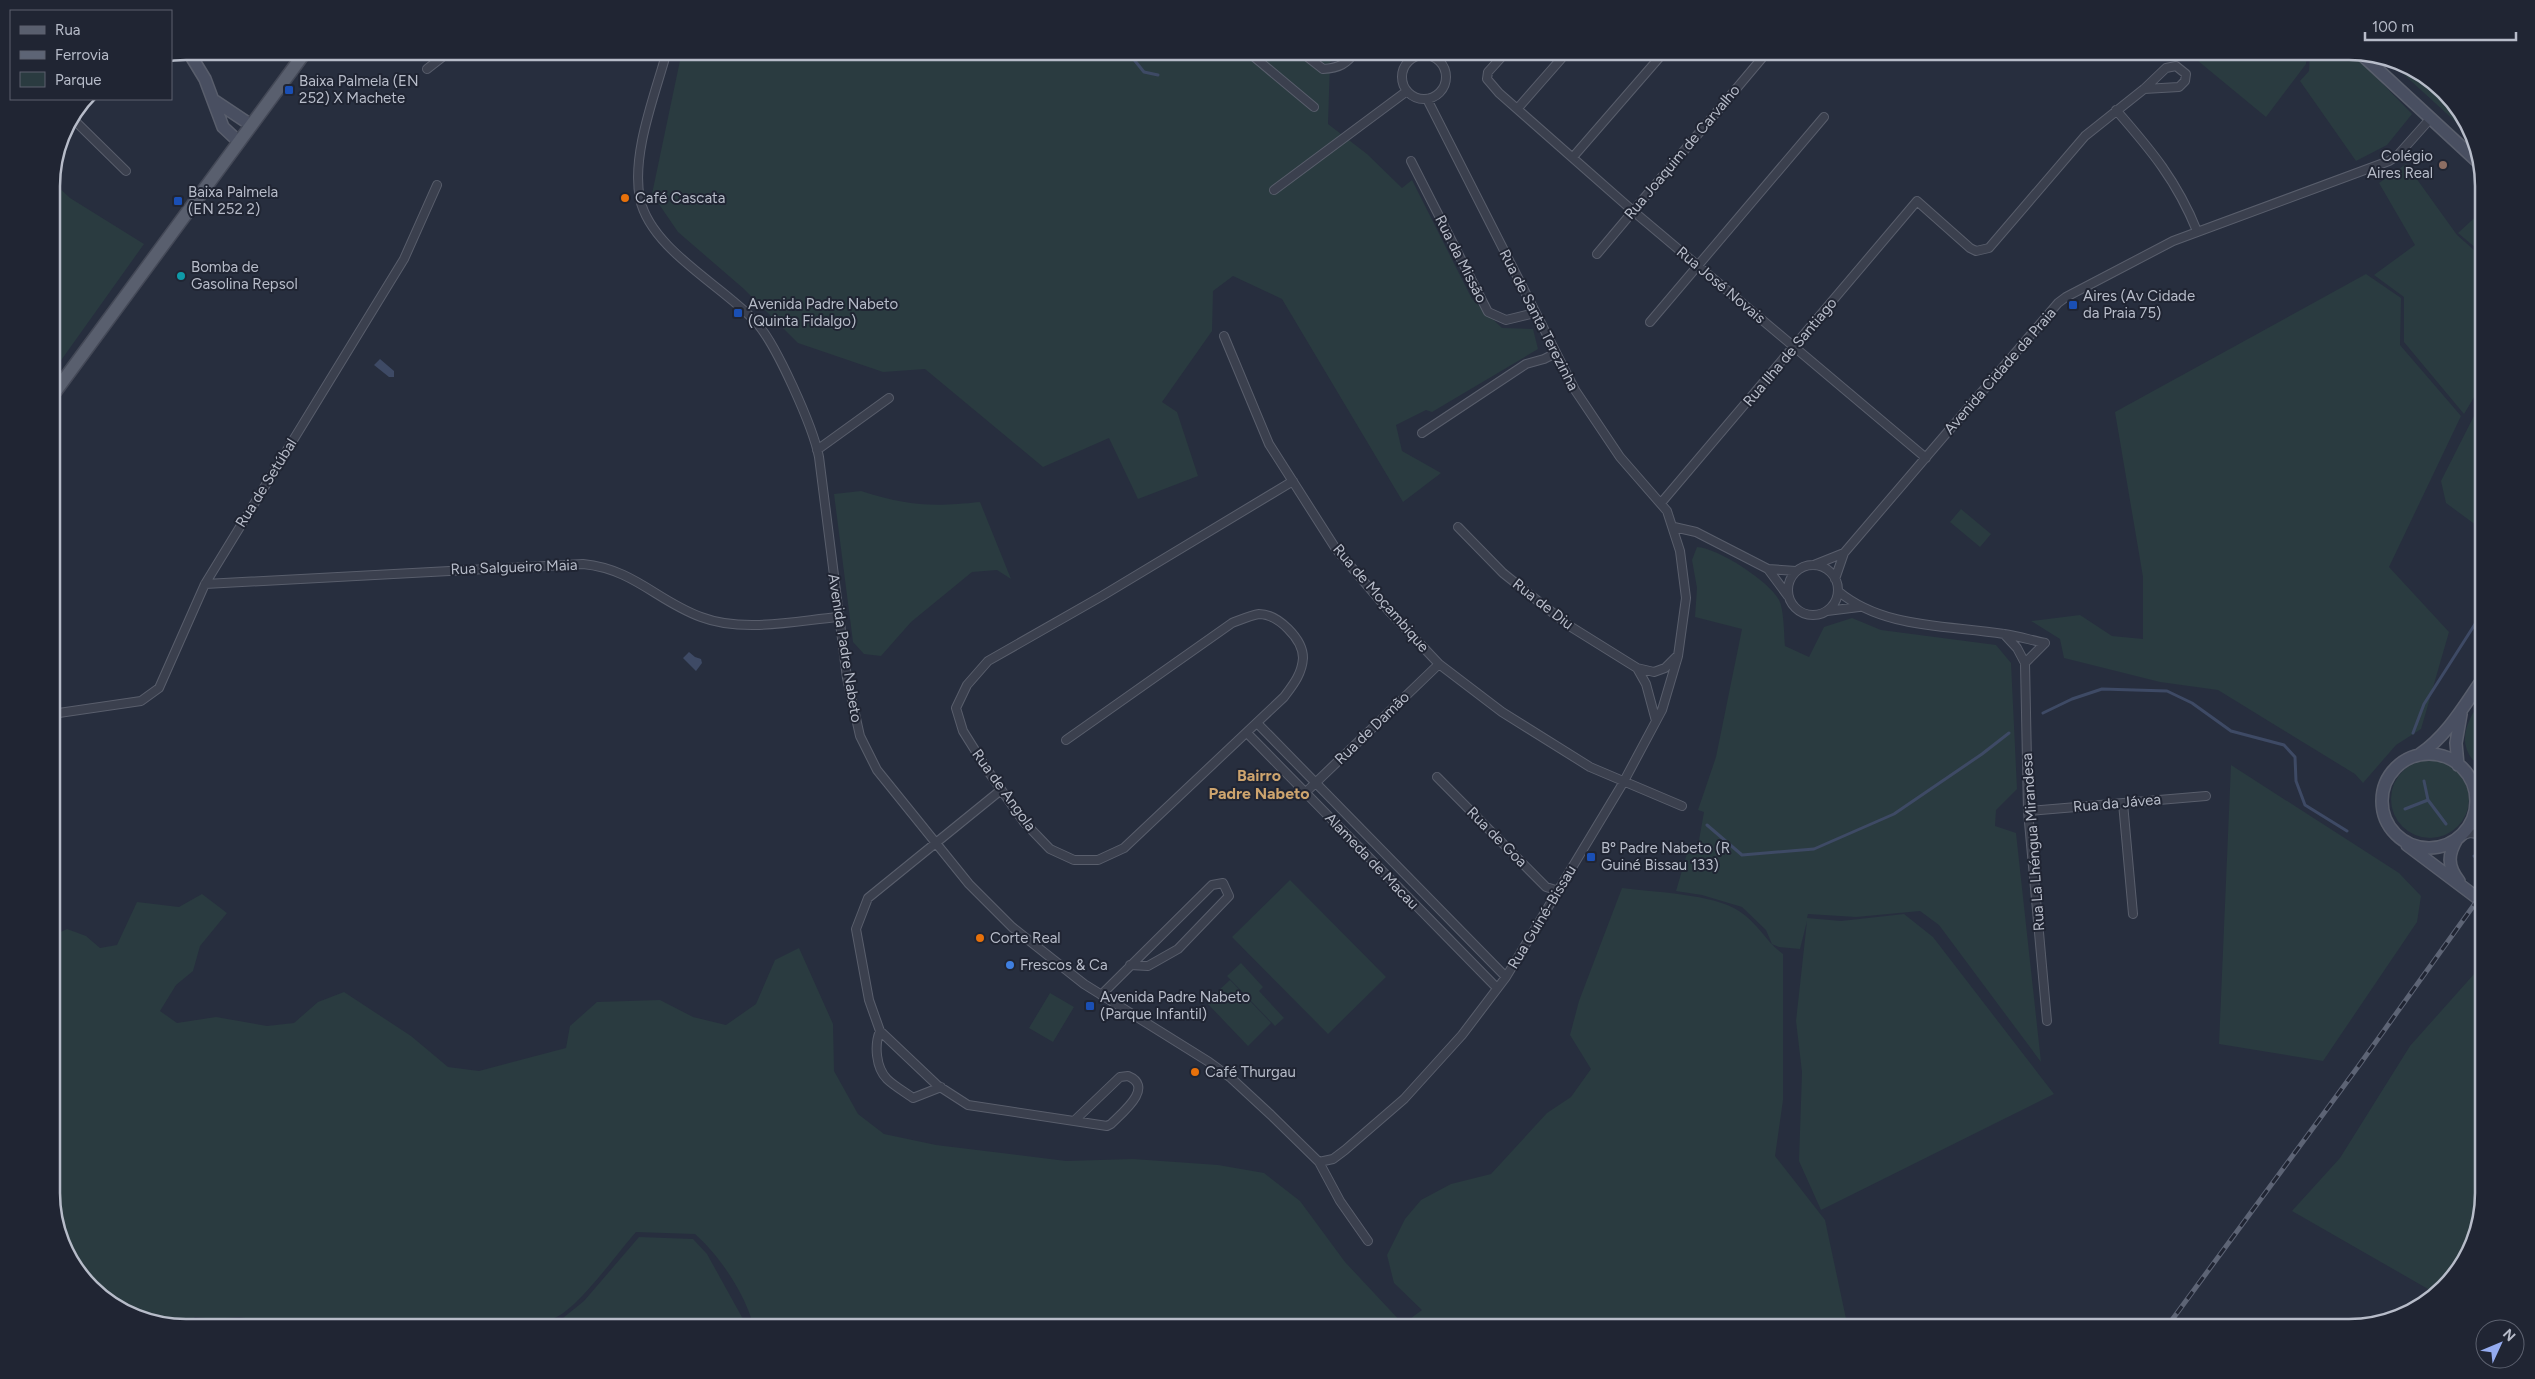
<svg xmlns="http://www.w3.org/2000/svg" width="2535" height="1379" font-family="Figtree,sans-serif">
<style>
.green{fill:#2a3b40}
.water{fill:#3e4a65}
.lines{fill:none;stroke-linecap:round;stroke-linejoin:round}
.stream{stroke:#3e4a65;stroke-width:3}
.street-casing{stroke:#595e6c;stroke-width:10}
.secondary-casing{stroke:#595e6c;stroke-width:14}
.primary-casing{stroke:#444957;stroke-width:15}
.street{stroke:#3b404e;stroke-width:8}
.secondary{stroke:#494f61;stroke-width:11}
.primary{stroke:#595f6e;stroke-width:12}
.rail-casing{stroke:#5d6475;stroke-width:5}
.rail{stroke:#202533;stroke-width:3;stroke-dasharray:9;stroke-linecap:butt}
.transit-dot{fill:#1a4fb4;stroke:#202533;stroke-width:2}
.education-dot{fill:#8d6e63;stroke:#202533;stroke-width:2}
.food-dot{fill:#e8710a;stroke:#202533;stroke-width:2}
.culture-dot{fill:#0f9aa8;stroke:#202533;stroke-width:2}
.shop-dot{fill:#3f7fe0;stroke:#202533;stroke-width:2}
.labels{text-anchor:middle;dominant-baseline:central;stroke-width:4;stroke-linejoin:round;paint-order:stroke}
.poi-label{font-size:15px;fill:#b7bcc9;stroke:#202533;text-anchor:start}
.street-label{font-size:15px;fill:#b7bcc9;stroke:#202533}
.neighbourhood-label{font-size:16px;font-weight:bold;fill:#cda46e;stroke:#202533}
.rim{fill:none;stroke:#b7bcc9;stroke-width:2.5}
</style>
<rect width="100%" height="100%" fill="#272e3e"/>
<path class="green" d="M 682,51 L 1343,51 L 1330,62 L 1328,124 L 1367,154 L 1402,188 L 1412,180 L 1472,299 L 1502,328 L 1533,329 L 1538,349 L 1432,412 L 1426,410 L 1396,425 L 1402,451 L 1441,473 L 1403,502 L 1282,299 L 1233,276 L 1213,291 L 1212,331 L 1162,402 L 1177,412 L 1198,476 L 1138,499 L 1109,438 L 1043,467 L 925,369 L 883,372 L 798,343 L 744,289 L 678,232 L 652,194 Z
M 2186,51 L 2307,51 L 2306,64 L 2266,117 Z
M 2310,51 L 2352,52 L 2412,114 L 2387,145 L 2356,161 L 2300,81 L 2309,71 Z
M 2388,60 L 2409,65 L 2461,111 L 2469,134 Z
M 2406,164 L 2457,235 L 2483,258 L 2484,389 L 2476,394 L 2464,414 L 2404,342 L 2404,297 L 2374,275 L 2415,245 L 2379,183 Z
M 52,181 L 70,198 L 144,244 L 52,373 Z
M 2483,210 L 2483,254 L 2458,233 Z
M 2366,274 L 2401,298 L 2400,345 L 2461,416 L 2389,567 L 2449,632 L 2421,729 L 2396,745 L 2363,783 L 2355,774 L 2218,690 L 2160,682 L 2064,658 L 2060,639 L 2031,621 L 2080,615 L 2112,636 L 2143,639 L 2143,577 L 2115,412 Z
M 2484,402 L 2484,531 L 2446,503 L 2441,481 L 2480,404 Z
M 861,491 C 908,506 932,507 980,502 L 1011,579 L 997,570 L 972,572 L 911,622 L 881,656 L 864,654 L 853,642 L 834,494 Z
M 1961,509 L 1991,534 L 1980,547 L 1950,522 Z
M 1697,547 C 1718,548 1769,581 1779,600 C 1784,609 1784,635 1785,646 L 1809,657 L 1824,627 L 1852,618 L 1881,630 L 1996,645 L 2011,663 L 2017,789 L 1996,810 L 1995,826 L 2016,833 L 2041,1062 L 1939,925 L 1920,911 L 1856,917 L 1808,914 L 1807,918 L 1841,921 L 1904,914 L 1933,937 L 2054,1094 L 1821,1210 L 1799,1161 L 1802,1072 L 1796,1021 L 1807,921 L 1800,949 L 1779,947 L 1772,944 L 1766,930 L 1742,907 L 1702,895 L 1676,891 L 1690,843 L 1698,846 L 1704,812 L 1698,810 L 1716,757 L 1742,629 L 1695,617 L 1697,588 L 1692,560 Z
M 2484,696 L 2484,711 L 2479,718 L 2484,721 L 2484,754 L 2476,760 L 2473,760 C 2455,738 2471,715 2484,696 Z
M2391 799a39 39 0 1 1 78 0a39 39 0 1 1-78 0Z
M 2231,765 L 2399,873 L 2421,896 L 2417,922 L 2323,1061 L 2219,1044 Z
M 1290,880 L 1386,977 L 1328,1034 L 1232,937 Z
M 1622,888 C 1653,892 1714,894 1739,911 C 1758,923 1766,942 1783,954 L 1783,1100 L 1775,1156 L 1825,1220 L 1848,1328 L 754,1328 C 746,1295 720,1256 695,1234 L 636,1232 C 618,1252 577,1310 554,1318 C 537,1324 519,1325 501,1328 L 304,1328 L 239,1317 L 214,1319 L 195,1317 L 184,1327 L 126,1314 L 74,1268 L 52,1202 L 52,936 L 67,929 L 86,936 L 100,948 L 117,945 L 137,902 L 179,907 L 202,894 L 227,913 L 200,946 L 193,971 L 176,985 L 160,1011 L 177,1023 L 216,1017 L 267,1026 L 294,1023 L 318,1002 L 344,992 L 411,1036 L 448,1067 L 479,1071 L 566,1048 L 570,1026 L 597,1002 L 660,1000 L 693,1017 L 726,1025 L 756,1004 L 775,960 L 799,948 L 833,1024 L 834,1071 L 858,1114 L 884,1134 L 936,1145 L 1066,1161 L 1133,1159 L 1218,1165 L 1264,1173 L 1300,1201 L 1345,1262 L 1403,1324 L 1422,1310 L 1394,1283 L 1387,1255 L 1405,1219 L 1421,1200 L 1451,1184 L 1491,1174 L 1547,1113 L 1571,1097 L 1591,1069 L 1570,1035 L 1579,1001 Z
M 1241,963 L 1263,987 L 1259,991 L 1284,1018 L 1275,1026 L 1227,976 Z
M 2484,968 L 2484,1152 L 2477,1223 L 2470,1253 L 2435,1293 L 2292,1211 L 2340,1158 L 2410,1046 L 2475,973 Z
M 1230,980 L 1271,1023 L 1248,1046 L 1206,1002 Z
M 1050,993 L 1074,1007 L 1053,1042 L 1029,1028 Z
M 639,1237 L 693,1239 L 707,1254 L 748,1328 L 531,1328 L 558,1322 L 584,1301 Z"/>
<path class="water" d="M 380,359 L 394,371 L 394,377 L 389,377 L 374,365 Z
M 689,652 L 695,657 L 701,659 L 702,663 L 696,671 L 683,658 Z"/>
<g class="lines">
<path class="stream" d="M 1127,51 L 1144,72 L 1158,75
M 2043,713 L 2072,699 L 2102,689 L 2167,691 L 2192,703 L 2231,731 L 2284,745 L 2295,757 L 2296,781 L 2305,805 L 2347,831
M 2413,733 L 2424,704 L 2484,610
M 2424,781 L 2428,800
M 2405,809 L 2428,800 L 2446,824
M 1707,825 L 1742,855 L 1814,849 L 1894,814 L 1982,754 L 2009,733
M 2474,856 L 2484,864"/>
<g class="street-casing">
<path id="street" d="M 667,51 C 655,95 631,154 640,199 C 651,249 720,284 755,321 C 776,343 813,427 819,457 L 847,678 L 860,736 L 877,770 L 969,884 L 1012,927 L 1084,984 L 1209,1062 L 1231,1078 L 1271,1115 L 1319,1162 L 1340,1201 L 1368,1241
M 1247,51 L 1314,107
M 1300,51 L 1323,69 C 1339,68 1347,64 1356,51
M 1507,51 L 1488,72 L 1487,79 L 1499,93 L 1633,211 L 1926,458
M1402 77a22 22 0 1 1 44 0a22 22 0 1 1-44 0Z
M 1440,61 L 1449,51
M 427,69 L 450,51
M 1518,108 L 1568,51
M 2116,110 C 2151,150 2177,181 2197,231
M 72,118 L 126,171
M 1573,157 L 1665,51
M 1411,161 L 1488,312 L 1506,320 L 1535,313
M 1274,190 L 1407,91
M 1597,254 L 1768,51
M 1650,322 L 1824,117
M 1224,336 L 1269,444 L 1336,549 L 1389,611 L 1439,664 L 1502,712 L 1590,767 L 1682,806
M 1422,433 L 1526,364 L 1544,359 L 1556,353
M 817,450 L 889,398
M 1661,503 L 1917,201 L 1970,248 L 1976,251 L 1989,248 L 2085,136 L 2144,89 L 2166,68 L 2176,66 L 2186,74 L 2185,81 L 2179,87 L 2144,89
M 1458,527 L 1503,573 L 1568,625 L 1637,668 L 1654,672 L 1665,668 L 1676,657
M 1674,527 L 1696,532 L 1768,569 L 1796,571
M 1814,565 L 1844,553 L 2058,303 L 2066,297 L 2173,241 L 2389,161 L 2398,155 L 2430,119
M1788 590a25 25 0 1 1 50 0a25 25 0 1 1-50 0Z
M 1768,569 L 1788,596
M 1835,579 L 1844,553
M 205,584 L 583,564 C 634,569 657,601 701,617 C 743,633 795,621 838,617
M 1838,591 C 1883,629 1948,625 2004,634 C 2017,636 2031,640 2045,643
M 1827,611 L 1859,607
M 2004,634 L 2017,648 L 2025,663 L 2028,811 L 2047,1021
M 2025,663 L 2045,643
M 1637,668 L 1646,684 L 1656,721
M 52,714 L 141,701 L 159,688 L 205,584 L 404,259 L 437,185
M 1257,723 L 1506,977
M 1247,733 L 1497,988
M 1066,740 L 1232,623 C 1240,620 1251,615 1259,614 C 1278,614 1303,639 1303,658 C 1302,674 1293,685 1284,697 L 1124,848 L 1098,860 L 1074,860 L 1050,849 L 1024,822 L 988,771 L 963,731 L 956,708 L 967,685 L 988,661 L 1102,596 L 1293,481
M 1437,777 L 1546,887 L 1559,891
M 1001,790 L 868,898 L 856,929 L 869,1000 L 880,1031 L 937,1085 L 968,1105 L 1107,1126 L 1111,1124 C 1122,1113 1155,1087 1128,1076 L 1120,1077 L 1075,1120
M 1305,793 L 1439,664
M 2123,803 L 2133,914
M 2475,808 L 2484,822
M 2028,811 L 2206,796
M 2461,836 L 2470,833 L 2484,835
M 1101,995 L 1212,885 L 1223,883 L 1229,896 L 1178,949 L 1148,966 L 1130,965
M 880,1031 C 874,1045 876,1068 887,1079 C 894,1086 905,1092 913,1098 L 941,1087
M 1319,1162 L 1333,1159 L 1345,1150 L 1404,1099 L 1462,1035 L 1506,977 L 1623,783 L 1662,710 L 1678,656 L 1686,598 L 1680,551 L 1667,511 L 1620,457 L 1575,390 L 1427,99"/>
</g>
<g class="secondary-casing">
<path id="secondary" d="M 188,51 L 205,79 L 223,127 L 239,142
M 2361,54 L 2479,163
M 215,101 L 251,125
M2382 801a47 47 0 1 1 94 0a47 47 0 1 1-94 0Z
M 2420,754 C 2448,735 2465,704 2484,677
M 2458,765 L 2456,743 L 2461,714
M 2457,839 C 2448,854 2447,866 2459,881
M 2407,845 L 2484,903"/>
</g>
<g class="primary-casing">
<path id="primary" d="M 52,396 L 306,51"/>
</g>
<use href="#street" class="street"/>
<use href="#secondary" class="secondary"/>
<use href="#primary" class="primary"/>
<g class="rail-casing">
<path id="rail" d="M 2166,1328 L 2360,1064 L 2484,891"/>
</g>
<use href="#rail" class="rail"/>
</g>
<g class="transit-dot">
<rect x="284" y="85" width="10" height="10" rx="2.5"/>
<rect x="173" y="196" width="10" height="10" rx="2.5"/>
<rect x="2068" y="300" width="10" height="10" rx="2.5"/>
<rect x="733" y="308" width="10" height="10" rx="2.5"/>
<rect x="1586" y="852" width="10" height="10" rx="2.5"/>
<rect x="1085" y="1001" width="10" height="10" rx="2.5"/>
</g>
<circle class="education-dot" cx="2443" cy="165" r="5"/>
<g class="food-dot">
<circle cx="625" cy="198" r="5"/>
<circle cx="980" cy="938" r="5"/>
<circle cx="1195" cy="1072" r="5"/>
</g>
<circle class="culture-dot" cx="181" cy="276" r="5"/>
<circle class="shop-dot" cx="1010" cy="965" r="5"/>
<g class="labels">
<g class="poi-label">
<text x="299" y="81">Baixa Palmela (EN<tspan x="299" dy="17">252) X Machete</tspan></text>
<text x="2433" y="156" text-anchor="end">Colégio<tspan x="2433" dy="17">Aires Real</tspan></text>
<text x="188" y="192">Baixa Palmela<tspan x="188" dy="17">(EN 252 2)</tspan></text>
<text x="635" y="198">Café Cascata</text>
<text x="191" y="267">Bomba de<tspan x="191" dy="17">Gasolina Repsol</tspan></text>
<text x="2083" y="296">Aires (Av Cidade<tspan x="2083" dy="17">da Praia 75)</tspan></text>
<text x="748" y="304">Avenida Padre Nabeto<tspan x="748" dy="17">(Quinta Fidalgo)</tspan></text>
<text x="1601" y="848">Bº Padre Nabeto (R<tspan x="1601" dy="17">Guiné Bissau 133)</tspan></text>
<text x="990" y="938">Corte Real</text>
<text x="1020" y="965">Frescos &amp; Ca</text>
<text x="1100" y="997">Avenida Padre Nabeto<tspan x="1100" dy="17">(Parque Infantil)</tspan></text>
<text x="1205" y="1072">Café Thurgau</text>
</g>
<g class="street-label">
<text transform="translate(1682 152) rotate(-50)">Rua Joaquim de Carvalho</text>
<text transform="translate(1461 259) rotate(63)">Rua da Missão</text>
<text transform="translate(1721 285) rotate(40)">Rua José Novais</text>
<text transform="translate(1539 320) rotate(63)">Rua de Santa Terezinha</text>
<text transform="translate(1790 352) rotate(-50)">Rua Ilha de Santiago</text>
<text transform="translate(2000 371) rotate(-49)">Avenida Cidade da Praia</text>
<text transform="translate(266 483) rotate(-58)">Rua de Setúbal</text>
<text transform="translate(514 567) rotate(-2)">Rua Salgueiro Maia</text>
<text transform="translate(1381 598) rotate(49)">Rua de Moçambique</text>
<text transform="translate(1543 604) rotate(38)">Rua de Diu</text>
<text transform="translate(845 648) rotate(81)">Avenida Padre Nabeto</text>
<text transform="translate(1372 728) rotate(-44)">Rua de Damão</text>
<text transform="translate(1004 790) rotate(54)">Rua de Angola</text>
<text transform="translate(2117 803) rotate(-5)">Rua da Jávea</text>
<text transform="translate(1497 837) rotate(45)">Rua de Goa</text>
<text transform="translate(2033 842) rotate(-94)">Rua La Lhéngua Mirandesa</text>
<text transform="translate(1372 861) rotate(46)">Alameda de Macau</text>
<text transform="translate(1542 917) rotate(-59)">Rua Guiné-Bissau</text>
</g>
<g class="neighbourhood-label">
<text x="1259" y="775">Bairro<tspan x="1259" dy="18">Padre Nabeto</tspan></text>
</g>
</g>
<path d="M0 0H2535V1379H0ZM186 60H2349A126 126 0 0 1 2475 186V1193A126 126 0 0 1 2349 1319H186A126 126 0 0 1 60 1193V186A126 126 0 0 1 186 60Z" fill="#202533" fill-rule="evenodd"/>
<path class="rim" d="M186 60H2349A126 126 0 0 1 2475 186V1193A126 126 0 0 1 2349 1319H186A126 126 0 0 1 60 1193V186A126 126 0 0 1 186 60Z"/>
<rect x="10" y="10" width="162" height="90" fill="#202533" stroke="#5c616f"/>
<rect x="20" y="26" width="25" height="8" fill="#595f6e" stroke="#5c616f"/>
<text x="55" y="35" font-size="15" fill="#b7bcc9">Rua</text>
<rect x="20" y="51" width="25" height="8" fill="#5d6475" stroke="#5c616f"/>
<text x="55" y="60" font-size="15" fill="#b7bcc9">Ferrovia</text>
<rect x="20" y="72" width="25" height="15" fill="#2a3b40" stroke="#5c616f"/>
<text x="55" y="85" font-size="15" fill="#b7bcc9">Parque</text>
<g transform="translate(2500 1344) rotate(46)"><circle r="24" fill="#202533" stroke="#5c616f"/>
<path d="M0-4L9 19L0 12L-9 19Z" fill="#95acf0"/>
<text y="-8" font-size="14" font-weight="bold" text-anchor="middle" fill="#b7bcc9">N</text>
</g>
<path d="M2365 32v8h151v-8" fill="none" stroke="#b7bcc9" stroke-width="2.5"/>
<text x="2372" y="32" font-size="15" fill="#b7bcc9" stroke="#202533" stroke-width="4" paint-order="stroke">100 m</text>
</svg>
